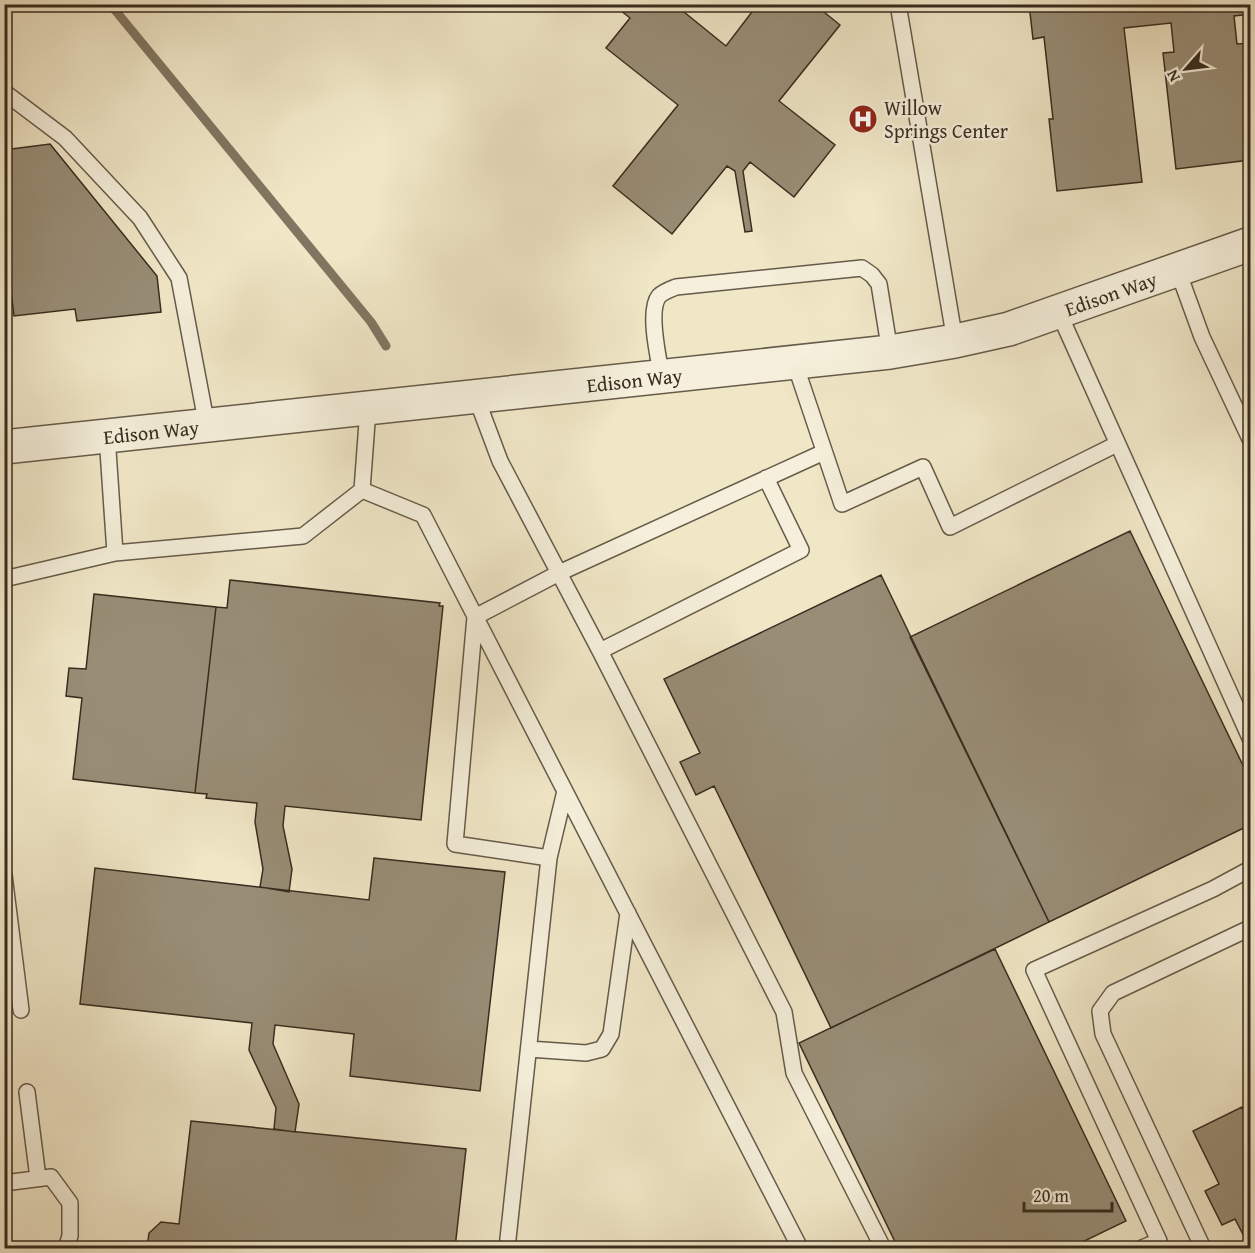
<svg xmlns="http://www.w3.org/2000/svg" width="1255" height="1253" font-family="'Gentium Book Plus',serif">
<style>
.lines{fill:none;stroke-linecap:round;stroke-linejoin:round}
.stream{stroke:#817662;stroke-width:9}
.building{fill:#988d76;stroke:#382c1f;stroke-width:1.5}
.service-casing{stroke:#665b49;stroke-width:18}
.tertiary-casing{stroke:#665b49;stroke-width:36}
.service{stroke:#f5efdb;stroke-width:15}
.tertiary{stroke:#f5efdb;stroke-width:33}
.labels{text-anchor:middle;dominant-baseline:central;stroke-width:5;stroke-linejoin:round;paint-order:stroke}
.poi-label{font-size:20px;fill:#382c1f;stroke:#f5efdb;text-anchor:start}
.street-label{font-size:20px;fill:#382c1f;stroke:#f5efdb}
</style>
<rect width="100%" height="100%" fill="#f0e7c7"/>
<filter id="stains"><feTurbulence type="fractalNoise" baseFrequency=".00333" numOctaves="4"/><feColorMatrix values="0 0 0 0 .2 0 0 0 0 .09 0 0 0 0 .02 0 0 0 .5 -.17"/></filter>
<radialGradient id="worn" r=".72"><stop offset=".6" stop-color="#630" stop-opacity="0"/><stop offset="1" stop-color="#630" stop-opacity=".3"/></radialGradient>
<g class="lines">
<path class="stream" d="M 110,4 L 371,322 L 386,346"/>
</g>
<path class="building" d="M 616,4 L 674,4 L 726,46 L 758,4 L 814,4 L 840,25 L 779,101 L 835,145 L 794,197 L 750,162 L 743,171 L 752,231 L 745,232 L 735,171 L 727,166 L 672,234 L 613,186 L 678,105 L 606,48 L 630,18 L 615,6 Z
M 1029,4 L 1250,4 L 1250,14 L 1234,16 L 1237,44 L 1250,43 L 1250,160 L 1176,169 L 1163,53 L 1174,52 L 1171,23 L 1124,28 L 1142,182 L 1057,191 L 1049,119 L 1053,119 L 1044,37 L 1033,39 Z
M 50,144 L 157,276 L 161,312 L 77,321 L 75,309 L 14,316 L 4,231 L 4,150 Z
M 1130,531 L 1250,780 L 1250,825 L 1049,922 L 910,637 Z
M 881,575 L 1049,922 L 831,1028 L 714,786 L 696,795 L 680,762 L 700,753 L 664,679 Z
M 230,580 L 440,603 L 439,606 L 443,606 L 421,820 L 285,806 L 283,826 L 292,869 L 289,892 L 260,887 L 263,869 L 255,822 L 257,803 L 206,798 L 207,794 L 195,793 L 216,607 L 227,608 Z
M 94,594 L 216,607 L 195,793 L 73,779 L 82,698 L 66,696 L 69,668 L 86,669 Z
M 374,858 L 505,872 L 480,1091 L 350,1076 L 354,1034 L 275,1025 L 273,1044 L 299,1104 L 295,1132 L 274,1129 L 276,1108 L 249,1050 L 252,1023 L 80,1004 L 95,868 L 369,900 Z
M 995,949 L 1126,1221 L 1070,1248 L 898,1248 L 799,1043 Z
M 1242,1107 L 1247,1116 L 1250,1115 L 1250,1248 L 1235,1219 L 1222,1225 L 1205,1191 L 1219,1184 L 1193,1131 Z
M 191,1121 L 466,1149 L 455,1248 L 147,1248 L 149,1233 L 161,1222 L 179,1224 Z"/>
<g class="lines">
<g class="service-casing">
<path id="service" d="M 898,4 L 955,341
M 4,92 L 65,138 L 140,218 L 179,278 L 207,426
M 1178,271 L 1202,337 L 1250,439
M 1059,313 L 1250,738
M 795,364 L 842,504 L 923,467 L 950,527 L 1117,444
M 662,378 C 659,360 647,311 659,296 C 663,292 671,289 676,287 L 862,268 L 872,275 L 879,284 L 890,352
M 476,397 L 500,461 L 600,651 L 784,1012 L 794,1073 L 883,1248
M 107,436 L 115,553 L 303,536 L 362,490 L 368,409
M 362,490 L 423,515 L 800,1248
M 4,579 L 115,553
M 600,651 L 801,550 L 766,478
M 549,858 L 455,844 L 475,617 L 559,573 L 824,452
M 4,875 L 21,1010
M 529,1049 L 586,1053 L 602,1049 L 611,1034 L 628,913
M 27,1092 L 38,1178
M 4,1183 L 51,1177 L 70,1203 L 70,1236 L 66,1248
M 507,1248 L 549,858 L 565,791
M 1142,1248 L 1159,1241 L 1034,970 L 1213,889 L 1250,869
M 1203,1248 L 1103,1034 L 1100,1011 L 1113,993 L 1250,928"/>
</g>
<g class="tertiary-casing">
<g id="tertiary">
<path id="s1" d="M 4,447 L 890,352 L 955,341 L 1009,329 L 1250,244"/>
</g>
</g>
<use href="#service" class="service"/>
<use href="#tertiary" class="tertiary"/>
</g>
<defs>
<g id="hospital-disc" transform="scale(1.5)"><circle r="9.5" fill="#8f2418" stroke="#f5efdb"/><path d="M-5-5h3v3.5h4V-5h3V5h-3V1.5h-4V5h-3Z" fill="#fff"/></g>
</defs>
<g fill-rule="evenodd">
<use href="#hospital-disc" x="863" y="119"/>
</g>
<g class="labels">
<g class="poi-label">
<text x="884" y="107">Willow<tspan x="884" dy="23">Springs Center</tspan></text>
</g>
<g class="street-label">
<text stroke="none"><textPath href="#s1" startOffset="1120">Edison Way</textPath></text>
<text stroke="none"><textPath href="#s1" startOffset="634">Edison Way</textPath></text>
<text stroke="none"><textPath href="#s1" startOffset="148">Edison Way</textPath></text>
</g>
</g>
<rect width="1255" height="1253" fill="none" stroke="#f0e7c7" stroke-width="24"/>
<rect x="6" y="6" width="1243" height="1241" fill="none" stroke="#382c1f" stroke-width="3"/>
<rect x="12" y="12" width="1231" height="1229" fill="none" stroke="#382c1f" stroke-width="1.5"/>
<g transform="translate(1186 69) rotate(242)" stroke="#f5efdb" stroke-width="4.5" paint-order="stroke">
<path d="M0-4.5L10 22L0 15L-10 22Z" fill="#382c1f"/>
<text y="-9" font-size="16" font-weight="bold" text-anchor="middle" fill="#382c1f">N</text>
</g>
<path d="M1024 1202v9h88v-9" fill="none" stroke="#382c1f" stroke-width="3"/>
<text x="1033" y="1202" font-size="18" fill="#382c1f" stroke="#f5efdb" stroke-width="4.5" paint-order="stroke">20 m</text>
<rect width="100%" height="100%" filter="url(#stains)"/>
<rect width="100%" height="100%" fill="url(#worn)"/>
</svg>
